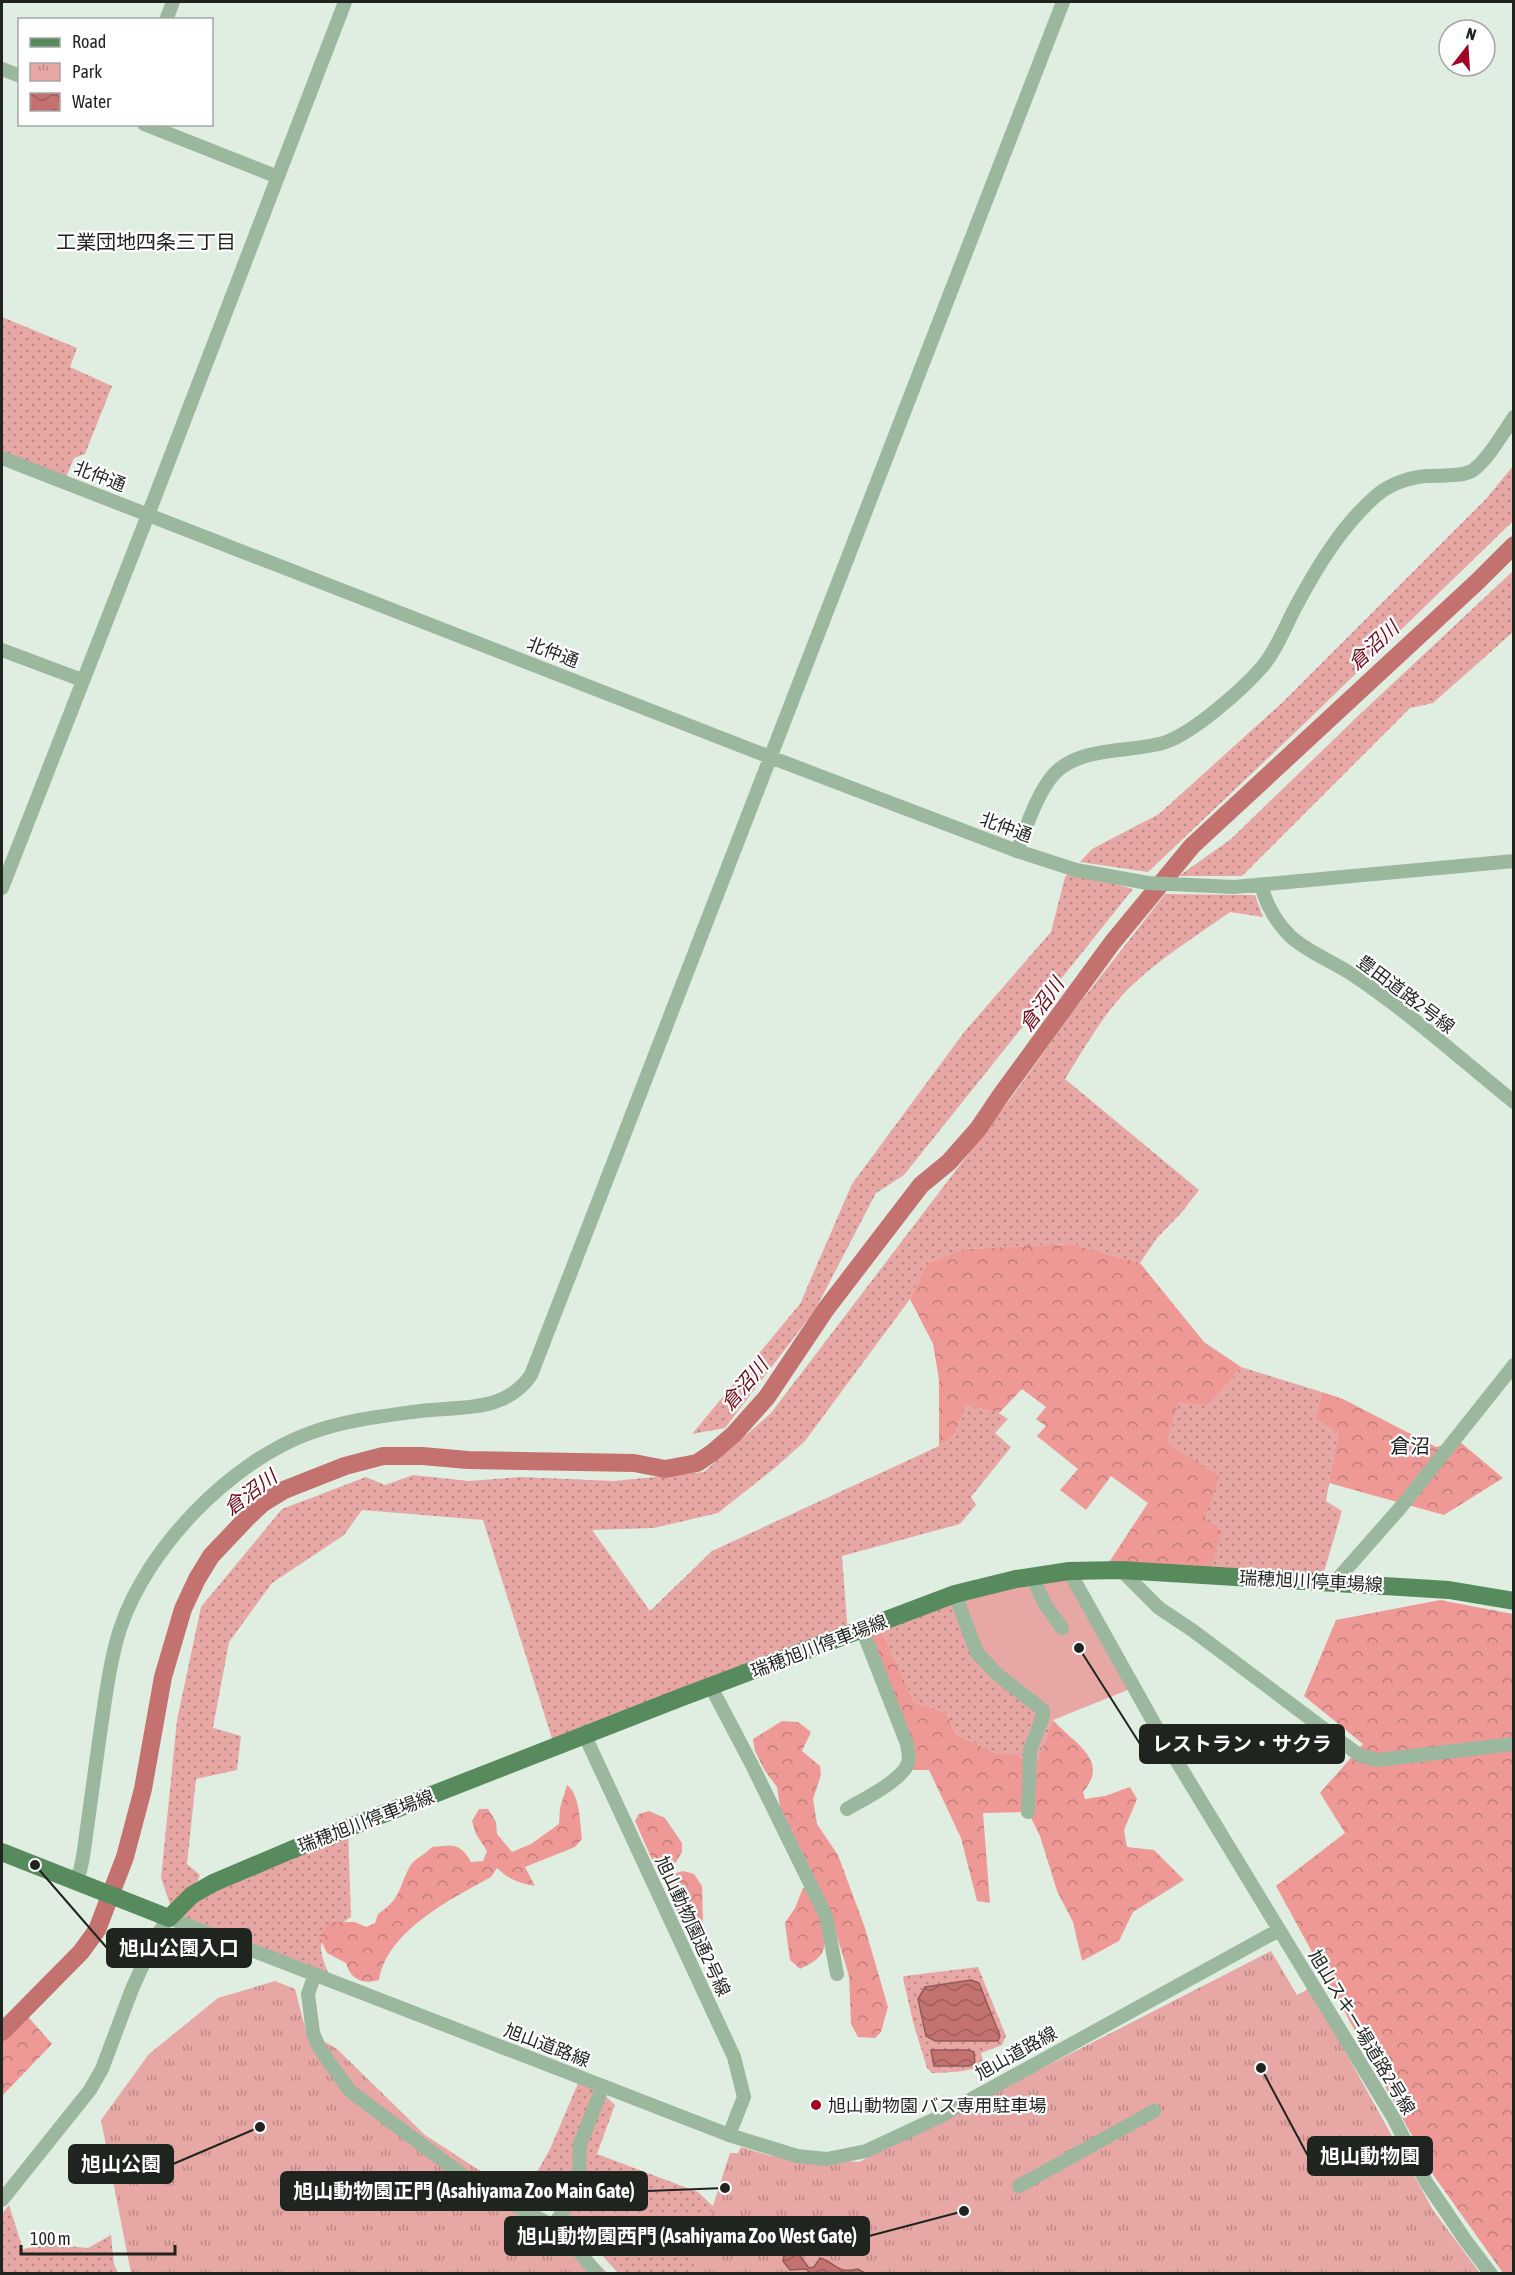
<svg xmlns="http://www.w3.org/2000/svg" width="1515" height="2275" font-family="'Asap Condensed','Noto Sans JP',sans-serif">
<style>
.grass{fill:url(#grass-dots)}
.forest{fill:url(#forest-crowns)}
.park{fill:url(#park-tufts)}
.garden{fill:#e7a7a4}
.water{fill:url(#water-waves);stroke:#925b58;stroke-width:1.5}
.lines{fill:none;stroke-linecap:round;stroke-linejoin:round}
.river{stroke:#c47270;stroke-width:18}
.minor{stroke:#9bb79e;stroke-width:14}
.major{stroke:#578b5e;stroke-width:18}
.poi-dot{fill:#a30424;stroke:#fff;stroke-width:2}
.labels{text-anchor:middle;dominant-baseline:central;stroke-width:4.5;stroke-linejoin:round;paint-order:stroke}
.street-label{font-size:18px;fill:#1f241f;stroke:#fff}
.poi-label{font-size:18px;fill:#1f241f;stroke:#fff;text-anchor:start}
.neighbourhood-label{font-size:20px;fill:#1f241f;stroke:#fff}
.water-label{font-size:20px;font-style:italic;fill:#700918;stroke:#fff}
.leader{fill:none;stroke:#1f241f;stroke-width:2}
.callout-dot{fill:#1f241f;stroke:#fff;stroke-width:2}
.callout{fill:#1f241f;stroke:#1f241f;stroke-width:2}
.callout-label{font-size:20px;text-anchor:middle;font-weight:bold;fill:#fff}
</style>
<defs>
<pattern id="grass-dots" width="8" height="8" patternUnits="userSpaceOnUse" patternTransform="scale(1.5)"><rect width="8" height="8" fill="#e7a7a4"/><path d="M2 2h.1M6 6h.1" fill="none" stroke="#bb8885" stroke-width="1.8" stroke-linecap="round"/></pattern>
<pattern id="forest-crowns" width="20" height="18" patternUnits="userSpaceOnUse" patternTransform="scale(1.5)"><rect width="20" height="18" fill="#ef9996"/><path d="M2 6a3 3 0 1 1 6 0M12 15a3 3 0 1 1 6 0" fill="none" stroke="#c17d7a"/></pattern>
<pattern id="park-tufts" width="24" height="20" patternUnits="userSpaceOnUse" patternTransform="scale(1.5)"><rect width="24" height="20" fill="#e7a7a4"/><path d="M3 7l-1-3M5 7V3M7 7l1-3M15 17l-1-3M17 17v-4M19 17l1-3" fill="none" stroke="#bb8885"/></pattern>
<pattern id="water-waves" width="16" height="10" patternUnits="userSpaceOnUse" patternTransform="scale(1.5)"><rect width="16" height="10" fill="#c47270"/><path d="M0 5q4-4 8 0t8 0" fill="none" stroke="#9f5d5b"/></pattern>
</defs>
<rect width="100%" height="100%" fill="#e0eee1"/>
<path class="grass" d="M 2,317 L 77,348 L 70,367 L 112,386 L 85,454 L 74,458 L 64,482 L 2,458 Z
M 1513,466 L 1513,521 L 1306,722 L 1148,872 L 1080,862 L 1092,849 L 1159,814 L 1284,701 L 1486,499 Z
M 1513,571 L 1513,632 L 1433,703 L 1410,708 L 1242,876 L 1179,876 L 1231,839 L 1359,715 Z
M 1070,871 L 1133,889 L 904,1175 L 876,1193 L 815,1310 L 725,1428 L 692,1434 L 800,1304 L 852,1184 L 965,1031 L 1051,932 L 1065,877 Z
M 1165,894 L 1255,895 L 1263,917 L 1230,912 C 1196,936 1159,959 1129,988 C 1103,1014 1084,1049 1065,1079 L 1199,1190 L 1182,1212 L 1157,1238 L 1140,1263 L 1072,1244 L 965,1249 L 927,1263 L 910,1299 L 805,1441 L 776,1467 L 718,1513 L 654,1528 L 592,1530 L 650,1611 L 712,1551 L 939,1446 L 955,1434 L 966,1405 L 999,1413 L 1008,1419 L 995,1433 L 1011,1447 L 971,1497 L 976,1505 L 960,1524 L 842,1556 L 848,1634 L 555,1748 L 483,1520 L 362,1510 L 344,1535 L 272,1583 L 229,1642 L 213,1728 L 241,1736 L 237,1770 L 196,1779 L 187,1864 L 200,1875 L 192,1894 L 348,1827 L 351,1917 C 317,1940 314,1942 332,1981 L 173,1913 L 161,1878 L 177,1720 L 201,1607 L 282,1509 L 366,1477 L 385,1485 L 413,1475 L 469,1481 L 521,1477 L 614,1481 L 704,1472 L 771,1413 L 1017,1090 L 1072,1013 Z
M 1241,1367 L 1322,1392 L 1315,1419 L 1338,1433 L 1326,1501 L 1342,1511 L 1321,1582 L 1208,1575 L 1205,1518 L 1167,1443 L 1179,1402 L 1223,1389 Z
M 955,1594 L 1043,1710 L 1053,1720 L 1034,1769 L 1018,1754 L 995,1753 L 956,1734 L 946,1713 L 914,1702 L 878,1623 Z
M 978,1967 L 1006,2036 L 1002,2045 L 981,2053 L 984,2064 C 969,2073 950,2072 932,2073 L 927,2068 L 913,2022 L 903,1978 L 904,1976 Z
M 579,2081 L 596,2087 L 615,2105 L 597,2154 L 698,2192 L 717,2210 L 705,2273 L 618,2273 L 581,2232 L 528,2188 L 550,2149 Z
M 9,2205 L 23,2249 L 46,2244 L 88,2248 L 111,2235 L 114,2264 L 118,2273 L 2,2274 L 2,2214 Z"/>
<path class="forest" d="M 1072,1244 L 1140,1263 L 1204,1342 L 1241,1367 L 1223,1389 L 1206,1405 L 1179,1402 L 1167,1443 L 1219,1476 L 1205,1518 L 1222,1532 L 1208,1575 L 1104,1570 L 1148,1503 L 1111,1476 L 1086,1510 L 1060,1490 L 1078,1469 L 1037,1436 L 1046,1426 L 1036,1419 L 1046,1407 L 1022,1389 L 999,1413 L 966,1405 L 955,1434 L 939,1446 L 939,1380 L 933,1344 L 910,1299 L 927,1263 L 965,1249 Z
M 1322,1392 L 1343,1399 L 1436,1447 L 1459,1441 L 1503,1478 L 1444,1515 L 1329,1483 L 1338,1433 L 1315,1419 Z
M 1440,1600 L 1513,1614 L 1513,2273 L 1503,2273 L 1434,2176 L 1276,1886 L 1345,1833 L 1320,1793 L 1363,1744 L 1304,1696 L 1336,1620 Z
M 878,1623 L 914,1702 L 946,1713 L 956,1734 L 995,1753 L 1018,1754 L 1034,1769 L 1053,1720 C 1073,1743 1111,1760 1083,1792 L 1085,1799 L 1105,1796 L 1130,1787 L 1137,1799 L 1124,1830 L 1127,1847 L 1154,1850 L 1184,1880 L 1133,1912 L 1119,1941 L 1082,1961 L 1073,1922 L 1057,1891 L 1040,1836 L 1028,1812 L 983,1813 L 990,1903 L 977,1901 L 961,1838 L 929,1770 L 905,1770 L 909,1761 L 862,1629 Z
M 782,1721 L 798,1722 L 811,1732 L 802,1751 L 820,1766 L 821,1775 L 813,1799 L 817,1824 L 838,1855 L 865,1928 L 888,2007 L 881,2032 L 875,2038 L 858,2037 L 851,2024 L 849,1976 L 827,1903 L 780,1807 L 777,1787 L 765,1771 L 755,1751 L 753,1739 Z
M 567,1785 C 580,1794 580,1824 582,1839 L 575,1847 L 525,1867 L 535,1886 C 519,1883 508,1879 497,1868 L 491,1877 C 451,1899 387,1931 379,1980 C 363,1985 350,1979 346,1963 L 327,1953 L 319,1936 L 330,1922 L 355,1922 L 366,1927 L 375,1923 L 378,1914 C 402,1898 398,1888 410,1866 C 414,1859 426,1854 432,1847 C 452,1845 460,1842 471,1862 L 483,1861 L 487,1851 L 476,1834 L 472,1821 L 479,1809 L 488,1809 L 496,1822 L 497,1834 L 512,1852 L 531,1844 L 559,1824 L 560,1808 Z
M 649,1811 L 665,1818 L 682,1843 L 682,1852 L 676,1862 L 661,1869 L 654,1864 L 635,1821 L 639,1814 Z
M 683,1871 L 694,1874 L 702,1886 L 703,1923 L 698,1929 L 690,1931 L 679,1917 L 665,1881 L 670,1875 Z
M 803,1888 L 809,1888 C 816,1905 833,1940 820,1956 C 815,1962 807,1965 800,1969 L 790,1960 L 785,1923 L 795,1908 Z
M 23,2011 L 52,2044 L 2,2096 L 2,2032 Z"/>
<path class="park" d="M 1271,1951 L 1297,1995 L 1310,1988 L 1433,2210 L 1480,2273 L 691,2274 L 730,2153 L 738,2153 L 741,2147 L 771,2156 L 859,2162 Z
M 275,1981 L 295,1989 L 306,2031 L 337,2049 L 425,2135 L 519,2196 L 575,2239 L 607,2273 L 131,2273 L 101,2120 L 149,2054 L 218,1998 Z"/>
<path class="garden" d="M 1069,1571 L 1135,1687 L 1053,1720 L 977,1653 L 958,1600 Z"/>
<path class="water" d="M 971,1980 L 979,1983 L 1000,2036 L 998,2041 L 935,2041 L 926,2036 L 918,1999 L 925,1987 Z
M 931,2050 L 969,2050 L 974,2052 L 975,2064 L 969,2066 L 934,2066 Z
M 788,2251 L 797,2252 L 809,2268 L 814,2267 L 820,2258 C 838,2263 834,2274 858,2269 L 865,2273 L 811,2274 L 806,2269 L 790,2270 L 783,2261 L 784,2255 Z"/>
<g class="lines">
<path class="river" d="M 2,2032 L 81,1952 L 97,1930 L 125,1857 L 143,1789 L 163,1677 L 183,1609 L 197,1579 L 211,1556 L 247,1518 L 263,1503 L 284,1490 L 345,1466 L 383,1456 L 422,1456 L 468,1460 L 634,1463 L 665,1469 L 697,1463 L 712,1453 L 734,1434 L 767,1397 L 826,1309 L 921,1185 L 949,1162 L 978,1129 L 1001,1095 L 1112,943 L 1192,846 L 1478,581 L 1514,545"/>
<path class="minor" d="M 166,20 L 173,2
M 2,69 L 20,76
M 144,124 L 278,177
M 2,458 L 770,757 L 1017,851 L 1076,870 L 1148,883 L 1234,887 L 1514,861
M 2,650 L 82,680
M 1017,851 C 1027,826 1036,795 1054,774 C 1081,745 1134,753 1166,742 C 1194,732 1242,690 1262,667 C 1276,651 1285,627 1295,608 C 1317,567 1342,525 1377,495 C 1390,484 1410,477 1427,476 C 1441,475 1460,477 1472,471 C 1487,461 1503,433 1514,417
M 1261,885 C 1266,904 1276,922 1290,936 C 1310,954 1335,962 1356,977 C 1411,1014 1462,1060 1514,1102
M 2,888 L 148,515 L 345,2
M 1121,1570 L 1159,1608 L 1192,1630 L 1359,1755 L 1377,1760 L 1514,1744
M 1069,1571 L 1159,1732 L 1393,2117 L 1426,2182 L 1466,2241 L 1491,2274
M 1032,1577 L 1046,1606 L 1062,1628
M 1334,1583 L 1401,1507 L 1514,1365
M 955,1594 L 977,1653 L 998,1675 L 1043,1710 L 1043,1716 L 1030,1750 L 1028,1812
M 711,1687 L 751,1763 L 826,1916 L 837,1974
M 585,1736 L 734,2057 L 744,2097 L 729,2135
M 847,1809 C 862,1800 903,1780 908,1763 C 910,1758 908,1750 907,1744 L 862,1629
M 74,1880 L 80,1871 L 83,1857 C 89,1814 95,1770 101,1727 C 106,1694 110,1661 120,1629 C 147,1548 230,1462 310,1433 C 345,1420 383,1416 420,1411 C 461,1406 505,1413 531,1375 L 1063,2
M 315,1974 L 308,1994 L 313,2033 L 320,2049 L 350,2091 L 473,2183 L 553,2226 L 574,2245 L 597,2274
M 1019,2186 L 1154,2111
M 2,2200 L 90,2090 L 102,2069 L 132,1989 L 156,1936 L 169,1918 L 729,2135 L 797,2156 L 827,2159 L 866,2151 L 939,2117 L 1279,1930
M 553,2226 L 568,2204 L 579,2174 L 580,2144 L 603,2086"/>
<path class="major" d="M 2,1852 L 169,1918 L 192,1895 L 213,1883 L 291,1850 L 682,1697 L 955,1594 L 1016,1579 L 1069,1571 L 1121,1570 L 1449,1590 L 1514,1601"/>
</g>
<circle class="poi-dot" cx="816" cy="2105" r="6"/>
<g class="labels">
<g class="street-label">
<text transform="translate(100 476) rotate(21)">北仲通</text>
<text transform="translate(553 652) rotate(21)">北仲通</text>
<text transform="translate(1006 827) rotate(20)">北仲通</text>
<text transform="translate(1406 994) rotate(37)">豊田道路2号線</text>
<text transform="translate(1311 1581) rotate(3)">瑞穂旭川停車場線</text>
<text transform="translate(819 1646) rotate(-21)">瑞穂旭川停車場線</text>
<text transform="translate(366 1821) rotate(-21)">瑞穂旭川停車場線</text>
<text transform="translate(693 1926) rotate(65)">旭山動物園通2号線</text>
<text transform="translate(1362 2032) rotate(59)">旭山スキー場道路2号線</text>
<text transform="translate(547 2045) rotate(21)">旭山道路線</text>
<text transform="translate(1016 2053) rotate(-29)">旭山道路線</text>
</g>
<g class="poi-label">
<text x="828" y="2105">旭山動物園 バス専用駐車場</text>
</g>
<g class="neighbourhood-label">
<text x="146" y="241">工業団地四条三丁目</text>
<text x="1410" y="1445">倉沼</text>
</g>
<g class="water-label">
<text transform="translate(1373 645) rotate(-43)">倉沼川</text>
<text transform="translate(1041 1004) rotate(-54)">倉沼川</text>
<text transform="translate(744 1384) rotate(-50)">倉沼川</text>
<text transform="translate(250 1492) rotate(-37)">倉沼川</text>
</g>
</g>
<path class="leader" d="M1079 1648L1140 1744M35 1865L107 1948M1261 2068L1308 2156M260 2127L173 2164M725 2188L647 2191M964 2211L869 2236"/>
<g class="callout-dot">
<circle cx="1079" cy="1648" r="6"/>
<circle cx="35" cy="1865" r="6"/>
<circle cx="1261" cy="2068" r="6"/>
<circle cx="260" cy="2127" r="6"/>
<circle cx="725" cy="2188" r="6"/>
<circle cx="964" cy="2211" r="6"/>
</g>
<g class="callout">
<rect x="1140" y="1725" width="204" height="38" rx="6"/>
<rect x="107" y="1929" width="144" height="38" rx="6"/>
<rect x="1308" y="2137" width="124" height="38" rx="6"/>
<rect x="69" y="2145" width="104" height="38" rx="6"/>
<rect x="281" y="2172" width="366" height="38" rx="6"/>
<rect x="505" y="2217" width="364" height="38" rx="6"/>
</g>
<g class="callout-label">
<text x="1242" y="1751">レストラン・サクラ</text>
<text x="179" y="1955">旭山公園入口</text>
<text x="1370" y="2163">旭山動物園</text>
<text x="121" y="2171">旭山公園</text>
<text x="464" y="2198">旭山動物園正門 (Asahiyama Zoo Main Gate)</text>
<text x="687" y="2243">旭山動物園西門 (Asahiyama Zoo West Gate)</text>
</g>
<rect width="1515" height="2275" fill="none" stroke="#1f241f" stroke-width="6"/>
<rect x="18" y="18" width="195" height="108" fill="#ffffff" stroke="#a5a7a5" stroke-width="1.5"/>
<rect x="30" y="38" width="30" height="9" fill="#578b5e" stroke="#a5a7a5" stroke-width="1.5"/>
<text x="72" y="48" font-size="18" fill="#1f241f">Road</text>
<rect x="30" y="63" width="30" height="18" fill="url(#park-tufts)" stroke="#a5a7a5" stroke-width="1.5"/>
<text x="72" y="78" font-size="18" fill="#1f241f">Park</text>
<rect x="30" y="93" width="30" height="18" fill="url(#water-waves)" stroke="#a5a7a5" stroke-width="1.5"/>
<text x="72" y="108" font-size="18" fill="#1f241f">Water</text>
<g transform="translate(1467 48) rotate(17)"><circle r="28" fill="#ffffff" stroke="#a5a7a5" stroke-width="1.5"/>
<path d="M0-4.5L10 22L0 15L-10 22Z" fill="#a30424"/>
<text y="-9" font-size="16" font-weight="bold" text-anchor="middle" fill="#1f241f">N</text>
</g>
<path d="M21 2245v9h154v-9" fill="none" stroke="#1f241f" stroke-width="3"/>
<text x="30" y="2245" font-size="18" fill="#1f241f" stroke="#ffffff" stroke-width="4.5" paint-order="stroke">100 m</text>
</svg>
